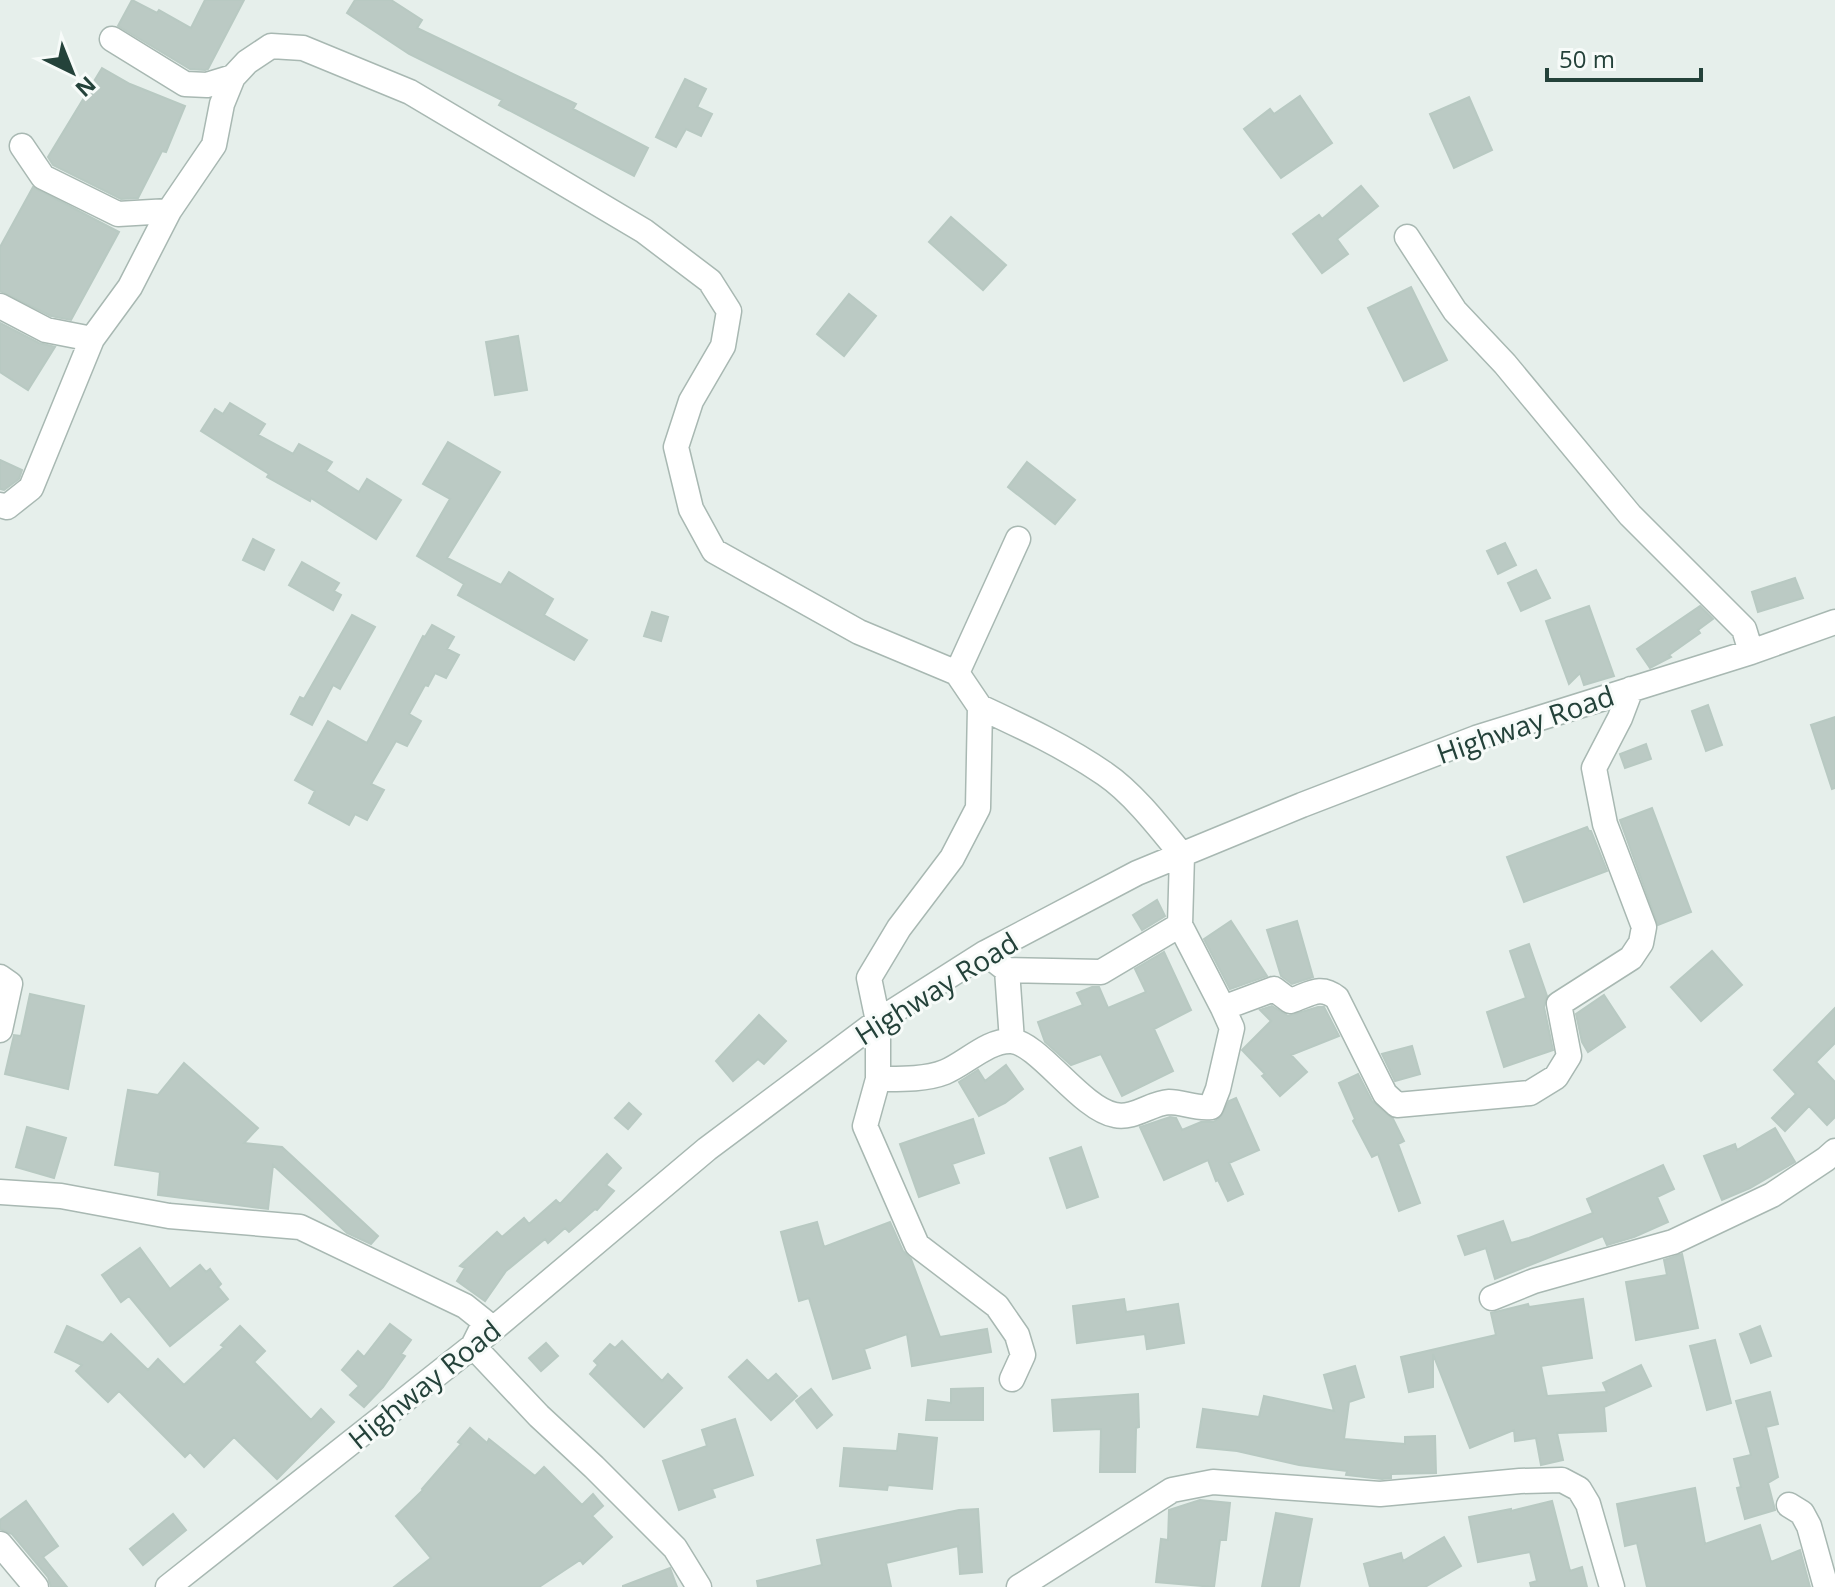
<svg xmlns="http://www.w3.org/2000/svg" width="1835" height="1587" font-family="'Open Sans',sans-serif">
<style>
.building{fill:#bbcac4;stroke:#b8c9c2;stroke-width:2}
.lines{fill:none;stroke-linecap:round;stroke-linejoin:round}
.minor-casing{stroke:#a8b8b2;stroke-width:27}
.minor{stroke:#fff;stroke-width:24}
.labels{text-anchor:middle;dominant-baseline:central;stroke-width:6;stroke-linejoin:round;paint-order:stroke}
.street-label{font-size:28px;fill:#24423a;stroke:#f7fbf9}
</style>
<rect width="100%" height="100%" fill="#e6efeb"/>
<path class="building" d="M 132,0 L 157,13 L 159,10 L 191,28 L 205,0 L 244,0 L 208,69 L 205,70 L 190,69 L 118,26 Z
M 355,0 L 391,0 L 422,20 L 417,28 L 576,104 L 573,109 L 648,148 L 634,176 L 499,105 L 502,100 L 409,54 L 347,13 Z
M 102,68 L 130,84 L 185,106 L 166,152 L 162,151 L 138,198 L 121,199 L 53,165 L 48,157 Z
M 685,79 L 706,89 L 697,107 L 712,114 L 701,136 L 686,129 L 676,147 L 656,137 Z
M 1300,96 L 1332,143 L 1281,178 L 1244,129 L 1270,109 L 1274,114 Z
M 1469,97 L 1492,150 L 1454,168 L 1430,114 Z
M 1361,186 L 1378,206 L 1337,239 L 1348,254 L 1322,273 L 1293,234 L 1319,215 L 1322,219 Z
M 33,187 L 119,232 L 71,320 L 51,316 L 0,291 L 0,247 Z
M 951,217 L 1006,265 L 983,290 L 929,242 Z
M 1411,287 L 1447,360 L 1404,381 L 1368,308 Z
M 849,294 L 876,316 L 844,356 L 817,334 Z
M 0,323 L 39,343 L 55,347 L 28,390 L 0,372 Z
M 518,336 L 527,390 L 495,395 L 486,342 Z
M 230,403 L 265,424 L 258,435 L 293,454 L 299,444 L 332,462 L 326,471 L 359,492 L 367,479 L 401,500 L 376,539 L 311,498 L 310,501 L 267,477 L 269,474 L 201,431 L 215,409 L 223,414 Z
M 448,442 L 500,472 L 447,558 L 501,585 L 509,572 L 553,599 L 544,615 L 587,640 L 574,660 L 458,595 L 464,584 L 417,556 L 450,499 L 423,484 Z
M 0,460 L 22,470 L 19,479 L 4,490 L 0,489 Z
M 1027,462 L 1075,500 L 1055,524 L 1008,487 Z
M 253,539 L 274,550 L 264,570 L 243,560 Z
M 1505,543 L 1516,565 L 1498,574 L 1487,551 Z
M 302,562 L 339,583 L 334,591 L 341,595 L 333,610 L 289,585 Z
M 1536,570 L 1550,598 L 1521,611 L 1508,583 Z
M 1795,578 L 1803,598 L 1758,612 L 1752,592 Z
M 1589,606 L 1614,676 L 1584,685 L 1580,673 L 1569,684 L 1546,621 Z
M 1700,606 L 1713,619 L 1698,630 L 1700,633 L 1669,655 L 1671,657 L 1650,668 L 1637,649 Z
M 652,612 L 668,617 L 661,641 L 644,636 Z
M 352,615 L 375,627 L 340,689 L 333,685 L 312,725 L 291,714 L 300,697 L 304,699 Z
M 432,625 L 454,637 L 447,649 L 459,655 L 446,678 L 435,673 L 428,686 L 425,685 L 409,714 L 421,721 L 407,746 L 396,741 L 371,784 L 384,790 L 367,820 L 355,814 L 349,825 L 309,803 L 315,791 L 295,780 L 328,721 L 367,743 L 423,636 L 425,637 Z
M 1708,705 L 1722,745 L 1706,751 L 1692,711 Z
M 1835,717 L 1835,788 L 1832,789 L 1811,725 Z
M 1646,744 L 1651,759 L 1625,768 L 1620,754 Z
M 1652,808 L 1691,912 L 1658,925 L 1620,820 Z
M 1587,827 L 1589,831 L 1591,831 L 1607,871 L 1524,902 L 1507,857 Z
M 1157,900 L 1165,916 L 1142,930 L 1133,915 Z
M 1231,921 L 1267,976 L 1230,989 L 1204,939 Z
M 1297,921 L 1313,977 L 1292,984 L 1281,976 L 1267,930 Z
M 1529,944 L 1547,996 L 1544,1007 L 1553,1050 L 1504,1067 L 1487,1012 L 1526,998 L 1510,951 Z
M 1712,951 L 1742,985 L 1701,1021 L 1671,987 Z
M 1164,952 L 1191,1010 L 1154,1029 L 1173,1071 L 1122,1096 L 1101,1054 L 1071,1065 L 1045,1042 L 1038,1022 L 1083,1005 L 1077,993 L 1092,987 L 1099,987 L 1108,1008 L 1146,992 L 1135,969 Z
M 30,994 L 84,1006 L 68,1089 L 5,1074 L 14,1035 L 21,1036 Z
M 1604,995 L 1625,1027 L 1588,1052 L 1582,1042 L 1576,1014 Z
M 1272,1006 L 1288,1016 L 1318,1007 L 1324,1007 L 1339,1036 L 1291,1055 L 1307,1072 L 1280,1096 L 1262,1076 L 1265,1074 L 1242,1050 L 1271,1021 L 1260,1010 Z
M 1835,1008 L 1835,1043 L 1816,1062 L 1835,1082 L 1835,1117 L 1827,1125 L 1809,1106 L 1785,1131 L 1772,1118 L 1796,1094 L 1774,1070 Z
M 759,1015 L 786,1041 L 764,1064 L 758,1059 L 733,1081 L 716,1061 Z
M 1412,1046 L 1420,1074 L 1395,1081 L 1382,1054 Z
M 184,1063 L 258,1128 L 244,1143 L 282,1147 L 378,1236 L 371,1244 L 347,1233 L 273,1165 L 268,1209 L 158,1195 L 160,1172 L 115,1165 L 128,1090 L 158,1095 Z
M 1006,1065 L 1023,1089 L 1005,1103 L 979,1116 L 959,1082 L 978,1070 L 985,1081 Z
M 1358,1074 L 1372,1101 L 1393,1119 L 1404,1141 L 1398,1144 L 1420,1203 L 1399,1211 L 1378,1154 L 1372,1157 L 1353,1121 L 1355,1119 L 1339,1083 Z
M 1236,1098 L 1259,1150 L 1229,1163 L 1243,1194 L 1228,1201 L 1218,1180 L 1216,1181 L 1208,1160 L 1164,1180 L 1140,1127 L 1170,1117 L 1176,1118 L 1182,1130 L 1201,1122 L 1213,1122 L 1220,1118 L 1229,1101 Z
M 629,1103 L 641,1114 L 628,1129 L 615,1118 Z
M 973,1119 L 984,1153 L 952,1164 L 959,1183 L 919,1197 L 900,1144 Z
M 27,1127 L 66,1138 L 54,1178 L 16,1167 Z
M 1775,1128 L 1795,1162 L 1750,1188 L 1722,1200 L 1704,1156 L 1735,1144 L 1737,1150 Z
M 1081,1147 L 1098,1197 L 1067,1208 L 1050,1158 Z
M 607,1154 L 621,1168 L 606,1185 L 614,1191 L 597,1210 L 595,1209 L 569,1232 L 565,1228 L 548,1243 L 545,1239 L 506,1271 L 485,1301 L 457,1281 L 465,1268 L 460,1266 L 497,1232 L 502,1237 L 524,1218 L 529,1224 L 556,1200 L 560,1204 Z
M 1663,1165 L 1674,1189 L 1657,1197 L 1668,1222 L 1634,1237 L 1607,1245 L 1603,1236 L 1495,1279 L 1486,1248 L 1465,1255 L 1458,1236 L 1503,1221 L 1511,1243 L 1529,1238 L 1593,1213 L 1587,1199 Z
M 817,1222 L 824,1247 L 890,1222 L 903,1251 L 911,1259 L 940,1337 L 987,1329 L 991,1352 L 912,1366 L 907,1334 L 864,1349 L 870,1368 L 833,1379 L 809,1298 L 799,1301 L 781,1232 Z
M 140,1248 L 170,1289 L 200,1265 L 206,1272 L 210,1269 L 221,1284 L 218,1287 L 228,1299 L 170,1346 L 129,1296 L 121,1302 L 102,1275 Z
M 1682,1254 L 1698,1328 L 1636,1340 L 1626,1282 L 1667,1275 L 1664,1260 Z
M 1124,1299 L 1126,1312 L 1178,1304 L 1184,1343 L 1147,1349 L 1145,1334 L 1077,1343 L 1073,1306 Z
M 1583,1299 L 1592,1358 L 1541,1366 L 1547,1396 L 1607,1392 L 1603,1383 L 1641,1365 L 1651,1386 L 1604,1407 L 1606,1431 L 1557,1433 L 1563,1460 L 1541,1465 L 1536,1438 L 1515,1441 L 1514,1430 L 1470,1448 L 1433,1354 L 1433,1387 L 1409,1392 L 1401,1357 L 1496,1335 L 1491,1313 L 1528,1304 L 1529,1307 Z
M 390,1324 L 411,1340 L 401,1354 L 405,1356 L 383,1387 L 364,1407 L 350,1395 L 359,1386 L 342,1370 L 358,1351 L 364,1357 Z
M 67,1326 L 103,1343 L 111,1334 L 148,1370 L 158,1359 L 184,1385 L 224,1347 L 221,1345 L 240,1326 L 265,1351 L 254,1362 L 311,1420 L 321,1409 L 334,1422 L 277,1479 L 234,1437 L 204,1467 L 190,1452 L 185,1457 L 119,1391 L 108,1402 L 76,1371 L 82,1365 L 55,1352 Z
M 1760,1326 L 1771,1356 L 1751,1363 L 1740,1334 Z
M 1715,1340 L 1731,1403 L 1707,1410 L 1690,1346 Z
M 622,1341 L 662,1381 L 668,1374 L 682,1388 L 644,1427 L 590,1374 L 598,1365 L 594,1361 L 610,1344 L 615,1348 Z
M 546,1343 L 558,1356 L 541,1371 L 529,1358 Z
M 747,1360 L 768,1381 L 776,1374 L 797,1396 L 771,1420 L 729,1377 Z
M 1355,1366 L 1364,1397 L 1349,1402 L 1344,1439 L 1405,1444 L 1405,1437 L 1435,1436 L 1436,1473 L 1391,1474 L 1391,1478 L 1382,1479 L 1346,1475 L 1347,1471 L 1299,1465 L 1237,1451 L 1197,1447 L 1203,1409 L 1259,1417 L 1264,1396 L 1334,1411 L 1324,1375 Z
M 983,1388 L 983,1420 L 926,1420 L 928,1400 L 951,1403 L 951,1389 Z
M 811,1389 L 832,1415 L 817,1428 L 796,1401 Z
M 1770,1392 L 1778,1424 L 1766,1427 L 1778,1477 L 1768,1483 L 1775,1510 L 1745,1519 L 1737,1488 L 1741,1487 L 1734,1459 L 1751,1455 L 1736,1401 Z
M 1138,1394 L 1139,1427 L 1136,1428 L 1135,1472 L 1100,1472 L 1101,1429 L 1054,1431 L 1052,1400 Z
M 735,1419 L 753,1475 L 712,1489 L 715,1497 L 679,1510 L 663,1461 L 707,1446 L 702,1430 Z
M 470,1428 L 487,1443 L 489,1439 L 535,1476 L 544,1467 L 582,1505 L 593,1494 L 603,1506 L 592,1516 L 612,1537 L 583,1564 L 580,1560 L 539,1587 L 394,1587 L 431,1558 L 396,1516 L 423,1490 L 422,1489 L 461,1444 L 458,1442 Z
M 899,1434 L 937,1438 L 932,1489 L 888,1485 L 887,1490 L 840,1486 L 844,1448 L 897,1451 Z
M 1695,1488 L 1705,1544 L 1760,1525 L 1771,1562 L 1800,1550 L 1810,1587 L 1647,1587 L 1637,1543 L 1625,1546 L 1617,1504 Z
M 1200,1500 L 1230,1503 L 1226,1540 L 1220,1540 L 1214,1587 L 1156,1582 L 1161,1539 L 1168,1540 L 1169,1510 Z
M 26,1501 L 58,1546 L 43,1557 L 67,1587 L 51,1587 L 48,1577 L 12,1534 L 0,1529 L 0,1520 Z
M 1552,1501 L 1570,1571 L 1582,1567 L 1587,1587 L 1531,1587 L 1530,1583 L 1537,1581 L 1530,1552 L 1478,1562 L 1469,1517 L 1511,1509 L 1511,1511 Z
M 978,1509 L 982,1572 L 960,1574 L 958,1546 L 886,1563 L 891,1587 L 758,1587 L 757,1581 L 822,1565 L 817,1540 L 959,1510 Z
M 1276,1513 L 1312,1519 L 1299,1587 L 1262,1587 Z
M 173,1514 L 186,1530 L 143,1565 L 130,1549 Z
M 1444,1537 L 1461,1566 L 1425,1587 L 1370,1587 L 1364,1564 L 1401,1553 L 1403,1561 Z
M 670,1568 L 677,1587 L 623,1587 L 623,1586 Z"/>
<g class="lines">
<g class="minor-casing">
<path id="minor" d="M 112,39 L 185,84 L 207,85 L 233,77
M 22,146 L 43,177 L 118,214 L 169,211
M 1407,237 L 1455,311 L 1505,364 L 1630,515 L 1744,629 L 1751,652
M 0,306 L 46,330 L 92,339
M 0,505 L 7,507 L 31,488 L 92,339 L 130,287 L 169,211 L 214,145 L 222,104 L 233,77 L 247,62 L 271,46 L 303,48 L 410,92 L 644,231 L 710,281 L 729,311 L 723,346 L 691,401 L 676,447 L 691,509 L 714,551 L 859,632 L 957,673 L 980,707 L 978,808 L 952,858 L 899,928 L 869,978 L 878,1021 L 878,1079 L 865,1126 L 917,1245 L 997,1306 L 1017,1335 L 1023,1355 L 1012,1379
M 957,673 L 1018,539
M 980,707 C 1023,727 1066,747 1105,774 C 1133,793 1160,828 1182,855 L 1180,925 L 1223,1008 L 1274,989 L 1290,1001 C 1309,995 1320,984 1337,998 L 1385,1094 L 1397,1105 L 1530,1093 L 1556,1077 L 1569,1056 L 1559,1004 L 1631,958 L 1641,943 L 1644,927 L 1605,824 L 1594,768 L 1620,718 L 1631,689
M 985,953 L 1007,970 L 1101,972 L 1180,925
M 1007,970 L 1012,1041
M 0,977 L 10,984 L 0,1030
M 878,1079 C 898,1079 925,1080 945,1072 C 965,1064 988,1040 1011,1041 C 1038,1042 1081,1109 1115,1115 C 1134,1119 1151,1103 1169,1102 C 1183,1102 1196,1109 1211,1107 L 1218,1089 L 1232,1028 L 1223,1008
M 0,1192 L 61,1196 L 169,1216 L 300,1227 L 465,1306 L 485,1322 L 473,1346 L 539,1416 L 594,1467 L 675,1548 L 699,1587
M 1492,1298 L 1534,1281 L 1673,1242 L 1772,1195 L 1826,1159 L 1835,1151
M 1789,1505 L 1802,1513 L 1809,1526 L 1826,1587
M 0,1544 L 36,1587
M 168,1587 L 473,1346 L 707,1149 L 878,1021 L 985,953 L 1137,873 L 1302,805 L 1476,738 L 1751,652 L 1835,622
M 1019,1587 L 1172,1490 L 1213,1482 L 1380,1494 L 1520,1481 L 1562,1480 L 1579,1489 L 1588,1504 L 1612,1587"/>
</g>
<use href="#minor" class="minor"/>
</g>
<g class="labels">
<g class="street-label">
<text transform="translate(1525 724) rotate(-19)">Highway Road</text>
<text transform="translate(936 988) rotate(-32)">Highway Road</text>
<text transform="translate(424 1384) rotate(-39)">Highway Road</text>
</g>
</g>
<g transform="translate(72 72) rotate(137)" stroke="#f7fbf9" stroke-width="6" paint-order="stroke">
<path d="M0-6L14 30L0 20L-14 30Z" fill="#24423a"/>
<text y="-12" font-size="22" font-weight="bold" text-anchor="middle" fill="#24423a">N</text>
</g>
<path d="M1547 68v12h154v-12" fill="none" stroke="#24423a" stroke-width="4"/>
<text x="1559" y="68" font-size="24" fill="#24423a" stroke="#f7fbf9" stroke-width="6" paint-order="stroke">50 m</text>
</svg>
